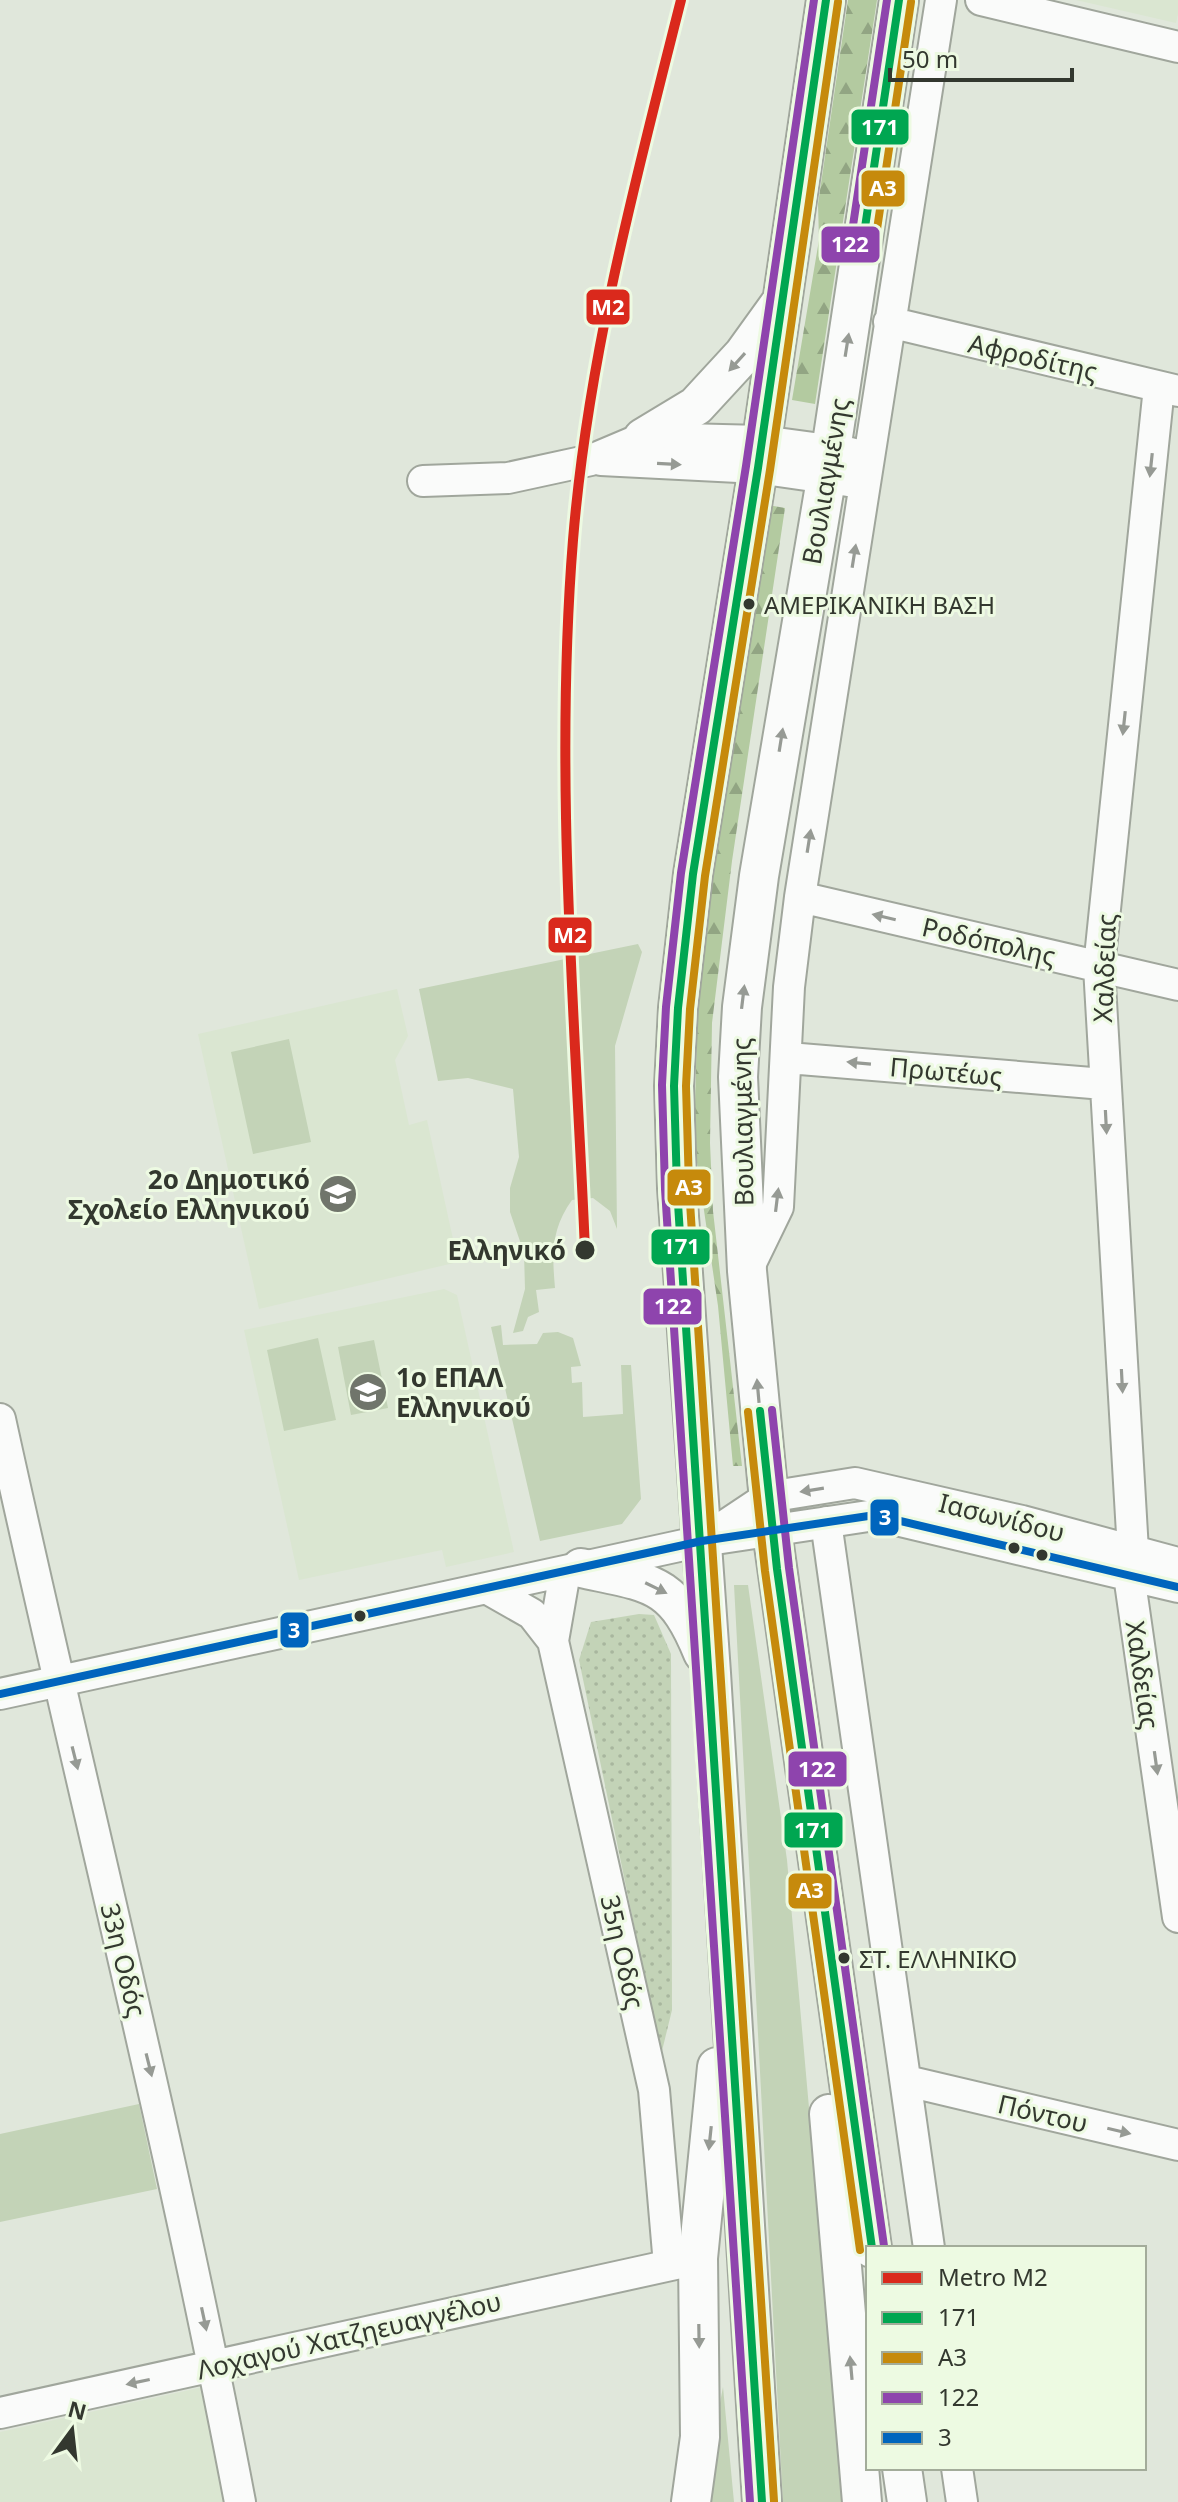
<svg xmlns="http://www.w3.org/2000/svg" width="1178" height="2502" font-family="'Noto Sans',sans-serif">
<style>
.built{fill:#dae6d1}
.grass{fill:#c3d3b7}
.forest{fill:url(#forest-firs)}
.park{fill:url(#park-dots)}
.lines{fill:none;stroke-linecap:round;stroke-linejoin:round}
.minor-casing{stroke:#a0a69c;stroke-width:34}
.major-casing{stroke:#a0a69c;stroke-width:42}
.minor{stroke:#fafbfa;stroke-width:30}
.major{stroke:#fafbfa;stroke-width:38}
.bus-1-casing{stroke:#edfae2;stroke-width:14}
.bus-2-casing{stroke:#edfae2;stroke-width:14}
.bus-3-casing{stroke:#edfae2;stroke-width:14}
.bus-4-casing{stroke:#edfae2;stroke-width:14}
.bus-1{stroke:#00a651;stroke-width:8}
.bus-2{stroke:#c68a0c;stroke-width:8}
.bus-3{stroke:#8e44ad;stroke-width:8}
.bus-4{stroke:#0065bd;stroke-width:8}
.metro-1-casing{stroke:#edfae2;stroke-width:16}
.metro-1{stroke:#da291c;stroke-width:10}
.oneway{fill:#969a94}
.bus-dot{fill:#33382f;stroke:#edfae2;stroke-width:3}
.labels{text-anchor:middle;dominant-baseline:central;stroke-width:6;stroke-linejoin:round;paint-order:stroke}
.bus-label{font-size:24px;fill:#33382f;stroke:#edfae2;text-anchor:start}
.street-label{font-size:26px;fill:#33382f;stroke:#edfae2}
.poi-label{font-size:26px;font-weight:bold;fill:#33382f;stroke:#edfae2;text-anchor:end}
.stop-label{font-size:26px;font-weight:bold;fill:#33382f;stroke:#edfae2;text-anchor:end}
.line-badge{stroke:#edfae2;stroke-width:3}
.badge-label{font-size:22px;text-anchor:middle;font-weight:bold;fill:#fff}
</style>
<defs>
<pattern id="forest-firs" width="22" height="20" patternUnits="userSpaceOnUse" patternTransform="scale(2)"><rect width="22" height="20" fill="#b3caa0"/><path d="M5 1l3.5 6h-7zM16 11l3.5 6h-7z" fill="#92a583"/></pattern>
<pattern id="park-dots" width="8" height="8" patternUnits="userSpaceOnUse" patternTransform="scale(2)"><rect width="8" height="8" fill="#c3d3b7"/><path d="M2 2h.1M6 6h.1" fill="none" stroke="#a8b69e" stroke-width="1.8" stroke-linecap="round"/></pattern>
</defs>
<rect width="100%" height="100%" fill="#e0e7db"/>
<path class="built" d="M 1076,0 L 1178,0 L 1178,14 L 1176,23 Z
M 397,989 L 408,1036 L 395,1060 L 409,1125 L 427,1120 L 458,1262 L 259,1309 L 198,1034 Z
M 444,1289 L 457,1295 L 514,1552 L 446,1567 L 442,1550 L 299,1580 L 244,1330 Z
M 203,2387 L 228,2502 L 0,2502 L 0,2432 Z"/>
<path class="grass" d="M 638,944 L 642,952 L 615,1046 L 617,1229 L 610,1211 L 593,1198 L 572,1200 C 551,1229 552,1254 555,1288 L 536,1290 L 539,1312 L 528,1317 L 523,1331 L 513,1333 L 525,1289 L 524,1253 L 510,1212 L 510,1188 L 519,1157 L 513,1089 L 468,1078 L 438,1081 L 419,989 Z
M 289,1039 L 311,1142 L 253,1154 L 231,1052 Z
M 501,1325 L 503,1345 L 537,1344 L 543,1333 L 558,1332 L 573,1338 L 581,1366 L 571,1367 L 572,1383 L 582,1382 L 583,1417 L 623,1414 L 621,1365 L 631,1365 L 641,1499 L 622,1524 L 540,1541 L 491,1327 Z
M 318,1338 L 336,1420 L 284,1431 L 267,1350 Z
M 374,1340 L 388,1408 L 351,1415 L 338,1347 Z
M 734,1585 L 748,1585 L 787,1860 L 844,2502 L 783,2502 Z
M 139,2104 L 157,2189 L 0,2222 L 0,2134 Z
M 723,2387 L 734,2502 L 701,2502 Z"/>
<path class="forest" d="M 848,0 L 877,0 L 815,404 L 792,400 L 819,240 L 818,204 Z
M 768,505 L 785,508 L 732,861 L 712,1023 L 710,1143 L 713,1211 L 742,1466 L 733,1466 L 718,1306 L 694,1142 L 699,957 Z"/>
<path class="park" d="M 639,1614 L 654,1615 L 671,1654 L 672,2010 L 661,2055 L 579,1660 L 591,1622 Z"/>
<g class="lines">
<g class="minor-casing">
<path id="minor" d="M 981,0 L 1178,47
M 889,322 L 1178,391
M 601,460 L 758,468 L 848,481
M 423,481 L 508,478 L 591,460 L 643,438 L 762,441 L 851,453
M 800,897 L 1178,985
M 788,1058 L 1104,1084
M 747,1271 L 778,1207 L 789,987 L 800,897 L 941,0
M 0,1419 C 79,1781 171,2139 240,2502
M 826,1522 L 929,2248
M 711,1535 L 768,1497 L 855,1483 L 1022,1521 L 1178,1563
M 1133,1551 L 1099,967 L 1159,387
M 1129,1575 L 1178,1917
M 488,1589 L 532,1614 L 553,1641 L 654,2090 L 669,2265
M 553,1641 L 565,1572
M 0,1694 L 702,1541 L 875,1515 L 1178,1587
M 907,2081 L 1178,2145
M 0,2413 L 689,2261
M 957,2468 L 962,2502"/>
</g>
<g class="major-casing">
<path id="major" d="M 643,438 L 696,406 L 743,355 L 779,305
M 581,1568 C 651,1583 674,1581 703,1653
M 829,2114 L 862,2502
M 872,2248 L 772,1531 L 747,1271 L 738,1077 L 742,1007 L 759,876 L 831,450 L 899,0
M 902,2468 L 907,2502
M 691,2502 L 700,2437 L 698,2258 L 717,2067
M 762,2502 L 711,1673 L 677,1188 L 674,1086 L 678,1008 L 693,874 L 758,468 L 826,0"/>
</g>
<use href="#minor" class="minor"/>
<use href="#major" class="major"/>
<g class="bus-1-casing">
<path id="bus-1" d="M 861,254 L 899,0
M 760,1411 L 777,1569 L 872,2248
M 762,2502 L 677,1188 L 674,1086 L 678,1008 L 693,874 L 758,468 L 826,0"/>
</g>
<g class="bus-2-casing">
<path id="bus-2" d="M 873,256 L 911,2
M 748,1412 L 765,1571 L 860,2250
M 774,2501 L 689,1187 L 686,1086 L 690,1009 L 705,876 L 770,470 L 838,2"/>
</g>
<g class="bus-3-casing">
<path id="bus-3" d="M 849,252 L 887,0
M 772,1410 L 789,1568 L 884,2246
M 750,2502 L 665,1189 L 662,1085 L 666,1007 L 681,873 L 746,466 L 814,0"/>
</g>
<g class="bus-4-casing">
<path id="bus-4" d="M 0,1694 L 702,1541 L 875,1515 L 1178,1587"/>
</g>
<use href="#bus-1" class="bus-1"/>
<use href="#bus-2" class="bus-2"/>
<use href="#bus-3" class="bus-3"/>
<use href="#bus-4" class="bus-4"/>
<g class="metro-1-casing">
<path id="metro-1" d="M 585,1250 C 575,1014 554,776 573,540 C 588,357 636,178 681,0"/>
</g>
<use href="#metro-1" class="metro-1"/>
</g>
<defs><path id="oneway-solid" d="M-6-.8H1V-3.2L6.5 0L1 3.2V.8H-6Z" transform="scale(2)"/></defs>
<g class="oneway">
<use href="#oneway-solid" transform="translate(847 345) rotate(-81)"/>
<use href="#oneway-solid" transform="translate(737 362) rotate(132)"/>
<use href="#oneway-solid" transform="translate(669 464) rotate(3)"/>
<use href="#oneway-solid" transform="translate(1151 465) rotate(96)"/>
<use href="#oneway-solid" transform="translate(854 556) rotate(-81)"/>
<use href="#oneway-solid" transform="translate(1124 723) rotate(96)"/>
<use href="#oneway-solid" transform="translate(781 740) rotate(-81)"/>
<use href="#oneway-solid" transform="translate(809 841) rotate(-81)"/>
<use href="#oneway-solid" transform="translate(884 917) rotate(-167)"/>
<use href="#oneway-solid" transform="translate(743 997) rotate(-83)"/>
<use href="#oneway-solid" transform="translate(859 1063) rotate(-175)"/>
<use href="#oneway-solid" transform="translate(1106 1122) rotate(87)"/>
<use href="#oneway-solid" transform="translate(777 1200) rotate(-83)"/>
<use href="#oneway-solid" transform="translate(1122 1381) rotate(87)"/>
<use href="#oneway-solid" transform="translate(758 1391) rotate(-95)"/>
<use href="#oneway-solid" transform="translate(812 1490) rotate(171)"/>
<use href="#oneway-solid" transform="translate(656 1588) rotate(26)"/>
<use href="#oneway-solid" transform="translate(75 1758) rotate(76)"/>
<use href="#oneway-solid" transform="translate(1156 1763) rotate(82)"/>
<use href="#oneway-solid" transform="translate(149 2065) rotate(76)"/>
<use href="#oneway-solid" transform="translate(1119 2131) rotate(13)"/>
<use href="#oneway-solid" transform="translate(710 2138) rotate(96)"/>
<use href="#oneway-solid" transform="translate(204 2319) rotate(78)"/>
<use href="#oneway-solid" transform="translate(699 2336) rotate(89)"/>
<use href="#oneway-solid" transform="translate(851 2368) rotate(-95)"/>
<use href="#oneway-solid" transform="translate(138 2382) rotate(168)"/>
</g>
<defs>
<g id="school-disc" transform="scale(2)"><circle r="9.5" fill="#70756b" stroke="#edfae2"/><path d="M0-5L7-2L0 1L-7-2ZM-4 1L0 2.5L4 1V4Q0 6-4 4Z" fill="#fff"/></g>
</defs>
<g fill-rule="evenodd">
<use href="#school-disc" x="338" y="1194"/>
<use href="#school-disc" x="368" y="1392"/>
</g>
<g class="bus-dot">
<circle cx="749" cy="604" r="7"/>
<circle cx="585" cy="1250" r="11"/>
<circle cx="1014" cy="1548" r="7"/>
<circle cx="1042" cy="1555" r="7"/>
<circle cx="360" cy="1616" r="7"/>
<circle cx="844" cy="1958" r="7"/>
</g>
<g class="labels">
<g class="bus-label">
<text x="764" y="604">ΑΜΕΡΙΚΑΝΙΚΗ ΒΑΣΗ</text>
<text x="859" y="1958">ΣΤ. ΕΛΛΗΝΙΚΟ</text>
</g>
<g class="street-label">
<text transform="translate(1033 357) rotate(13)">Αφροδίτης</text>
<text transform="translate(825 481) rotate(-80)">Βουλιαγμένης</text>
<text transform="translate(989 941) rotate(13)">Ροδόπολης</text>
<text transform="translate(1104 968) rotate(-88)">Χαλδείας</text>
<text transform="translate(946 1071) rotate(5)">Πρωτέως</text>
<text transform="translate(742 1122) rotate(-91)">Βουλιαγμένης</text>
<text transform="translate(1002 1517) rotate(14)">Ιασωνίδου</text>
<text transform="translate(1143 1675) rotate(82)">Χαλδείας</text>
<text transform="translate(623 1952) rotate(77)">35η Οδός</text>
<text transform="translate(124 1960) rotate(76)">33η Οδός</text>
<text transform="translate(1043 2113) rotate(13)">Πόντου</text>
<text transform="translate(349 2335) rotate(-13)">Λοχαγού Χατζηευαγγέλου</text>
</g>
<g class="poi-label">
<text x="310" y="1179">2ο Δημοτικό<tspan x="310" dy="30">Σχολείο Ελληνικού</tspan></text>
<text x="396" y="1377" text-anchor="start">1ο ΕΠΑΛ<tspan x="396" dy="30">Ελληνικού</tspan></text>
</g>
<g class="stop-label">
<text x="566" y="1250">Ελληνικό</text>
</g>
</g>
<g class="line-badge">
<rect x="850" y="108" width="60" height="38" rx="8" fill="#00a651"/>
<rect x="860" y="169" width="46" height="39" rx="8" fill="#c68a0c"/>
<rect x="820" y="225" width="61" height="39" rx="8" fill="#8e44ad"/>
<rect x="585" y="288" width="46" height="38" rx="8" fill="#da291c"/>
<rect x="547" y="916" width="46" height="38" rx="8" fill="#da291c"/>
<rect x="666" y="1168" width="46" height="39" rx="8" fill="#c68a0c"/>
<rect x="650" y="1228" width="61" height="38" rx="8" fill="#00a651"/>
<rect x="642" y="1287" width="61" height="39" rx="8" fill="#8e44ad"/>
<rect x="869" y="1498" width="31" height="39" rx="8" fill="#0065bd"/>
<rect x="279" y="1611" width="31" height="38" rx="8" fill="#0065bd"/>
<rect x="787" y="1750" width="61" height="38" rx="8" fill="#8e44ad"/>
<rect x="783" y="1811" width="61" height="38" rx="8" fill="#00a651"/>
<rect x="787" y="1872" width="46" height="38" rx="8" fill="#c68a0c"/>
</g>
<g class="badge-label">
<text x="880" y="135">171</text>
<text x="883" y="196">Α3</text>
<text x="850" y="252">122</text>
<text x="608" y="315">Μ2</text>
<text x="570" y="943">Μ2</text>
<text x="689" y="1195">Α3</text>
<text x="681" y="1254">171</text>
<text x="673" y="1314">122</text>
<text x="885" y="1525">3</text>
<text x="294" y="1638">3</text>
<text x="817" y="1777">122</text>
<text x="813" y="1838">171</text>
<text x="810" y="1898">Α3</text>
</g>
<rect x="866" y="2246" width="280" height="224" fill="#edfae2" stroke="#a3ac9a" stroke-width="2"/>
<rect x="882" y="2272" width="40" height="12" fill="#da291c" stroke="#a3ac9a" stroke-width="2"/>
<text x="938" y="2286" font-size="24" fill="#33382f">Metro Μ2</text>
<rect x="882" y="2312" width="40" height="12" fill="#00a651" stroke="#a3ac9a" stroke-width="2"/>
<text x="938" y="2326" font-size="24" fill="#33382f">171</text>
<rect x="882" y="2352" width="40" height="12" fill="#c68a0c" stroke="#a3ac9a" stroke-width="2"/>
<text x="938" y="2366" font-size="24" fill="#33382f">Α3</text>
<rect x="882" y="2392" width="40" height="12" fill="#8e44ad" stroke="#a3ac9a" stroke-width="2"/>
<text x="938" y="2406" font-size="24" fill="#33382f">122</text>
<rect x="882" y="2432" width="40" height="12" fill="#0065bd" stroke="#a3ac9a" stroke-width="2"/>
<text x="938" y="2446" font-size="24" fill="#33382f">3</text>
<g transform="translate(72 2430) rotate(15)" stroke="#edfae2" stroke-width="6" paint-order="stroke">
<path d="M0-6L14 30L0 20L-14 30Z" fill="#33382f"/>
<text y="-12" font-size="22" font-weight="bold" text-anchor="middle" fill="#33382f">N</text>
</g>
<path d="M890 68v12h182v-12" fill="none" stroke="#33382f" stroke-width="4"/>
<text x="902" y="68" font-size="24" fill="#33382f" stroke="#edfae2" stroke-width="6" paint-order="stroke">50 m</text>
</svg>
